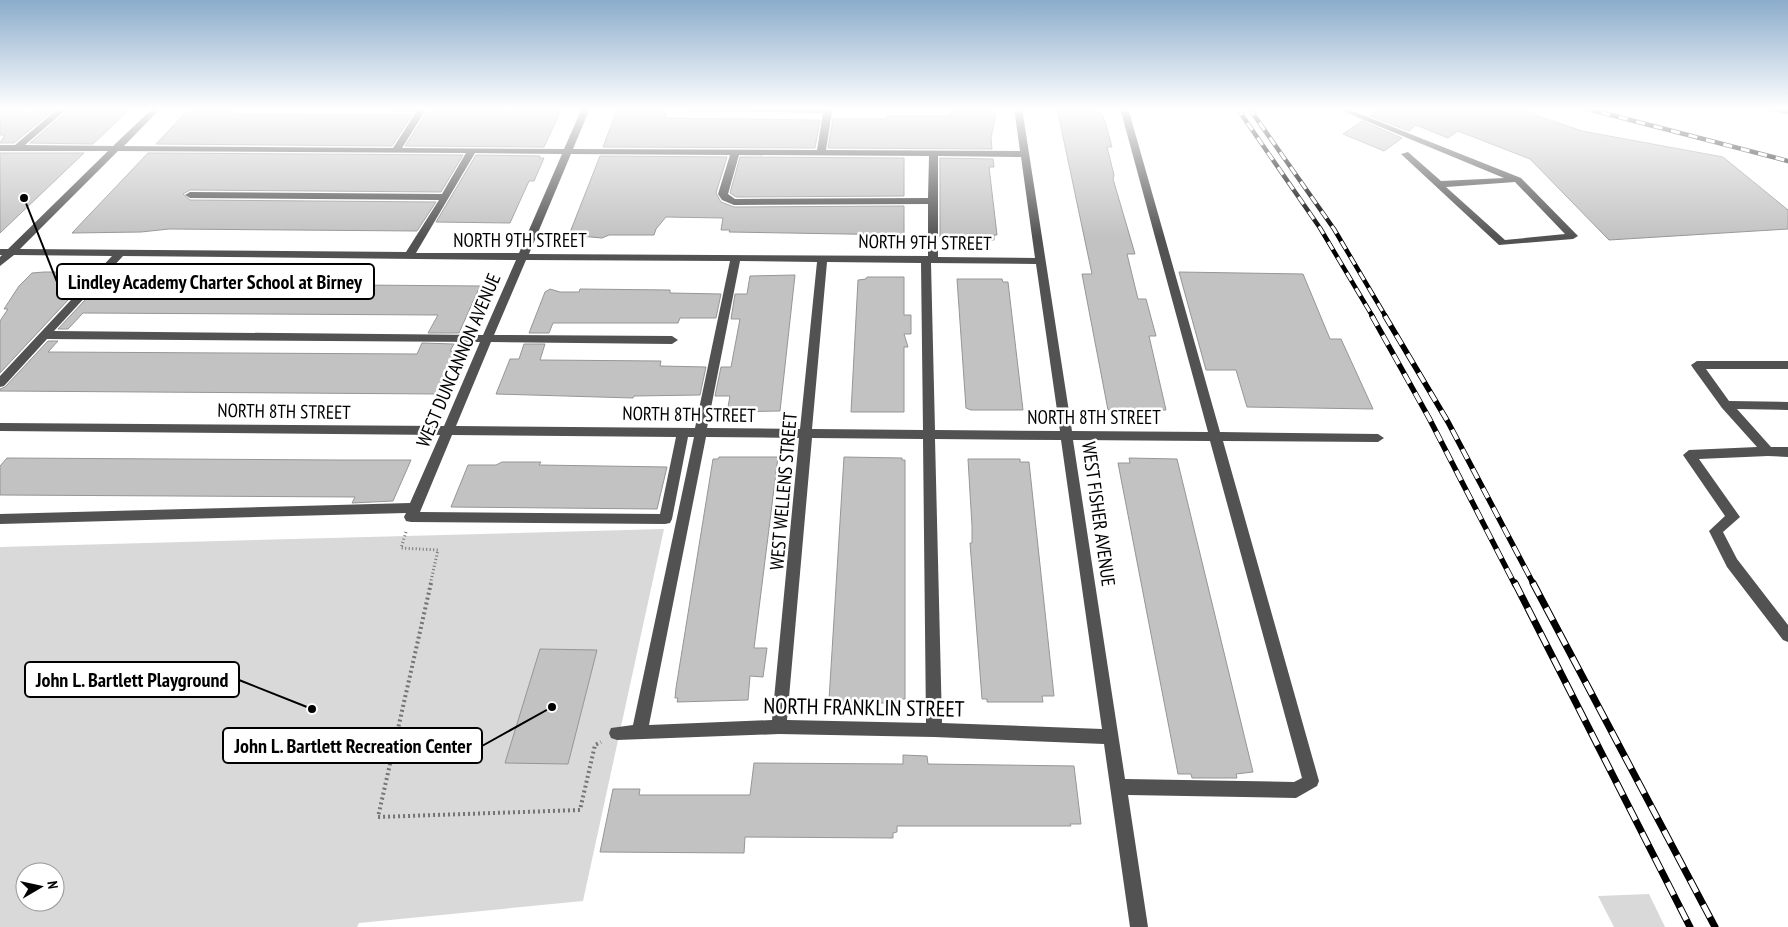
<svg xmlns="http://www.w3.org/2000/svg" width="1788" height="927" font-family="'PT Sans Narrow',sans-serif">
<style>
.green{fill:#d9d9d9;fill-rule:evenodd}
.building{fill:#c2c2c2;stroke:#969696}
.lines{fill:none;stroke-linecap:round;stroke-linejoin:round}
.path-far1{stroke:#747474;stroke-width:3;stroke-dasharray:1 2.5;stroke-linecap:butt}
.path{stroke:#747474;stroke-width:4;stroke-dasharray:2 3;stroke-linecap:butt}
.minor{fill:#525252;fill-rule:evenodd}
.rail-far2-casing{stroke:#000;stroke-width:4.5}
.rail-far1-casing{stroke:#000;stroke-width:5.5}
.rail-casing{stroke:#000;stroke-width:7}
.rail-far2{stroke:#fff;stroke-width:3;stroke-dasharray:9;stroke-linecap:butt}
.rail-far1{stroke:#fff;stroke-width:4;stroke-dasharray:11;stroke-linecap:butt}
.rail{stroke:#fff;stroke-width:5;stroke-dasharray:14;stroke-linecap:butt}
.labels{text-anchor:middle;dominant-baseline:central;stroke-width:5;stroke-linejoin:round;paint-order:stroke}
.street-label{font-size:19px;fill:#000;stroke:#fff}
.near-street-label{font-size:22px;fill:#000;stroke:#fff}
.leader{fill:none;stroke:#000;stroke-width:2}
.callout-dot{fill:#000;stroke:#fff;stroke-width:2}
.callout{fill:#fff;stroke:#000;stroke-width:2}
.callout-label{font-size:20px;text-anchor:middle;font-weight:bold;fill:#000}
</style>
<rect width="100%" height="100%" fill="#fff"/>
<path class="green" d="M 664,529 L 583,901 L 359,923 L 357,927 L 0,927 L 0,547 ZM 25,872 L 55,872 L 55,902 L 25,902 Z
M 1649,894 L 1665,927 L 1614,927 L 1598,896 Z"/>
<path class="building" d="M 76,108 L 131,108 L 93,144 L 30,143 L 70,109 Z
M 190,108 L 238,108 L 232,114 L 412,115 L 392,146 L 156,144 Z
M 514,108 L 562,108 L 544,147 L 405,146 L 427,112 L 486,110 L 511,112 Z
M 618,108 L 668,108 L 665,118 L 820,120 L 815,148 L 603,147 Z
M 949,108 L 997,108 L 991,138 L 992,149 L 828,148 L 833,119 L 887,119 L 887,116 L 950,116 Z
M 1057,108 L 1099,108 L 1105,121 L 1112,147 L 1107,147 L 1114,175 L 1113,179 L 1135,254 L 1127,254 L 1138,299 L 1146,299 L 1156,336 L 1149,336 L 1166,410 L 1108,410 L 1082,274 L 1092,274 Z
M 1374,108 L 1515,108 L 1582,131 L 1723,157 L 1788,210 L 1788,229 L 1609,240 L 1530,159 L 1458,131 L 1448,138 L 1416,125 L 1409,131 L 1370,116 L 1377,111 Z
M 35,109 L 55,109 L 14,143 L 0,143 L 5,135 L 0,135 L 0,111 L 31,112 Z
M 1362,121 L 1402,138 L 1384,151 L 1343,134 Z
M 0,153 L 84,153 L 0,233 Z
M 148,153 L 463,155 L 441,192 L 190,190 L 183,194 L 190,200 L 436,202 L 417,231 L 169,229 L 141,232 L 72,233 Z
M 476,155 L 540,156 L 539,158 L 544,158 L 534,181 L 529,181 L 510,223 L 436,222 Z
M 600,156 L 727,157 L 716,193 L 721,202 L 734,207 L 904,206 L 904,235 L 729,232 L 730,230 L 721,230 L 723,218 L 666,217 L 656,229 L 654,235 L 609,235 L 602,238 L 569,235 Z
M 740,157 L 904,158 L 904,196 L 736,197 L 730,193 Z
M 940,158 L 993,159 L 994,167 L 989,167 L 997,235 L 994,235 L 994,240 L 954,240 L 940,237 Z
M 44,272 L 84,272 L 76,281 L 83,281 L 80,284 L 83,284 L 0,373 L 0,321 L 8,309 L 4,309 L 19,286 L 32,273 Z
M 1179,272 L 1303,274 L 1330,339 L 1341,339 L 1373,409 L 1247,407 L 1236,370 L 1206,370 Z
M 795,275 L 780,411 L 727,412 L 730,396 L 715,396 L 721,367 L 731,367 L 740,319 L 731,319 L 735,294 L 747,294 L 750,276 Z
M 867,277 L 904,277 L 904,315 L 911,315 L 911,334 L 904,334 L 908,347 L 904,347 L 904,412 L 851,412 L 858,280 L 866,279 Z
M 957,279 L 1002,279 L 1003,282 L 1008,282 L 1023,410 L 971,410 L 966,408 Z
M 100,284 L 239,284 L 480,286 L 459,333 L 428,333 L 438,315 L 83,313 L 68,329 L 58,329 Z
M 550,289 L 560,292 L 579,292 L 580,289 L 670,290 L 670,293 L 721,294 L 716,318 L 680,318 L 678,323 L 553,323 L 549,333 L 529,333 L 545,292 Z
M 48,341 L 58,341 L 48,352 L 417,354 L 422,343 L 454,344 L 450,351 L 458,351 L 438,394 L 0,391 L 0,389 L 5,387 Z
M 524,344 L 545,344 L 540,360 L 661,361 L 660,366 L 706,367 L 700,395 L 634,396 L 633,398 L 496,394 L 510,359 L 519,359 Z
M 719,457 L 778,457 L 754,648 L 767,648 L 763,677 L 750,676 L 748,700 L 677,702 L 678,698 L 675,698 L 676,688 L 713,459 L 718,459 Z
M 844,457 L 902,458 L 902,460 L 905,460 L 905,699 L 901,699 L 901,703 L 843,703 L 843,700 L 829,700 Z
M 7,458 L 340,460 L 411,460 L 393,501 L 352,503 L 355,497 L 0,495 L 0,466 Z
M 1129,458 L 1177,459 L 1253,772 L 1236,774 L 1237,778 L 1192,778 L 1191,774 L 1178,774 L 1118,463 L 1130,463 Z
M 968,459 L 1020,459 L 1020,462 L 1029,462 L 1054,696 L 1042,696 L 1043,702 L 987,702 L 987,699 L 982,699 L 970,543 L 972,543 L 972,526 Z
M 502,462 L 541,462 L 539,465 L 667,467 L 657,509 L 451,507 L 468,465 L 496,465 Z
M 540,649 L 597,650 L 568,764 L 505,763 Z
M 903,755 L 927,756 L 928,764 L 1074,766 L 1081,824 L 1070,824 L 1071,826 L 897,826 L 897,832 L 893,833 L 893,838 L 745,837 L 744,853 L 600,852 L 613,789 L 640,789 L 639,795 L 750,795 L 754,763 L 903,764 Z"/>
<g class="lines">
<path class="path-far1" d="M 406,532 L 401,548 L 438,550 L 430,585"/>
<path class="path" d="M 431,583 L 378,817 L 580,810 L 595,745 L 601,742"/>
<path class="minor" d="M 59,108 L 68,108 L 25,145 L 113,146 L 153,108 L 161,108 L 124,146 L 393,148 L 417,111 L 392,111 L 388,108 L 427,108 L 402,148 L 564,149 L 582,108 L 590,108 L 573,149 L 817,150 L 823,113 L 690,111 L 686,108 L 825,108 L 832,112 L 826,150 L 1020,151 L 1014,108 L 1022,108 L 1072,431 L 1208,432 L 1120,108 L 1128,108 L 1220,432 L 1378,434 L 1384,438 L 1378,442 L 1223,441 L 1319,781 L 1317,786 L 1296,798 L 1128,795 L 1148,927 L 1130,927 L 1104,744 L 934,737 L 779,734 L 617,740 L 611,738 L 609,733 L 611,728 L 633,725 L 694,437 L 688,437 L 672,519 L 670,523 L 665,524 L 411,522 L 406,521 L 404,517 L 406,513 L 0,524 L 0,514 L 410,503 L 440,435 L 0,431 L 0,423 L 444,426 L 480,342 L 47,339 L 4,386 L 0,387 L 0,376 L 112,256 L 14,255 L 0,266 L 0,257 L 2,255 L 0,255 L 0,249 L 8,249 L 108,151 L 0,151 L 0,145 L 15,145 ZM 118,151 L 466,153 L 442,194 L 190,192 L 185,195 L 190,198 L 439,200 L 406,252 L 20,249 ZM 475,153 L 562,154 L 519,253 L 416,253 ZM 571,154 L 730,155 L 718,194 L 722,200 L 734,205 L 928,204 L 928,256 L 529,254 ZM 739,155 L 929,156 L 928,198 L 735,199 L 728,194 ZM 938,156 L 1021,157 L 1035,258 L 938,257 ZM 123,256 L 516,260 L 483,335 L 54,331 ZM 526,260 L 730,261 L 695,428 L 456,426 L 491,342 L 672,344 L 678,340 L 672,336 L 494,335 ZM 740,261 L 817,262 L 800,429 L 707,428 ZM 827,262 L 921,263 L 923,430 L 812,429 ZM 931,263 L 1036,264 L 1060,431 L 935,430 ZM 452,435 L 676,437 L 660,514 L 420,512 ZM 706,437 L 799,438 L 772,720 L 649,725 ZM 812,438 L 923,439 L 926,723 L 787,720 ZM 935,439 L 1061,440 L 1102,729 L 942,723 ZM 1073,440 L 1210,441 L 1302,778 L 1294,782 L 1125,779 Z
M 1335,108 L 1345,108 L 1521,178 L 1578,236 L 1573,239 L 1499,245 L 1401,154 L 1408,152 L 1441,181 L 1504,178 ZM 1515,182 L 1565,234 L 1505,240 L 1446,187 Z
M 1768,108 L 1788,108 L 1788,114 L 1769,110 Z
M 1697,361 L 1788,361 L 1788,369 L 1706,369 L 1729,401 L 1788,402 L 1788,410 L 1737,409 L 1771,447 L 1788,447 L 1788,457 L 1768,456 L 1699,459 L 1740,517 L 1723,532 L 1737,559 L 1788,625 L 1788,642 L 1783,640 L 1727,567 L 1709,531 L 1725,516 L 1683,455 L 1689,450 L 1757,447 L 1722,408 L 1693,368 L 1691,365 Z"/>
<g class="rail-far2-casing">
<path id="rail-far2" d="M 1237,108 L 1320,228 L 1373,317
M 1249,108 L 1334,229 L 1386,317
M 1584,108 L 1788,161"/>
</g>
<g class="rail-far1-casing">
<path id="rail-far1" d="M 1372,316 L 1429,418 L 1515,585
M 1385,316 L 1448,422 L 1534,585"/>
</g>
<g class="rail-casing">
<path id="rail" d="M 1515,583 L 1690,927
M 1533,583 L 1715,927"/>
</g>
<use href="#rail-far2" class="rail-far2"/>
<use href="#rail-far1" class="rail-far1"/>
<use href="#rail" class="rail"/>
</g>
<linearGradient id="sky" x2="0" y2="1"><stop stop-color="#8baccb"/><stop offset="0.46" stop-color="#fff"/><stop offset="1" stop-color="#fff" stop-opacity="0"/></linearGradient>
<rect width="1788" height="237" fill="url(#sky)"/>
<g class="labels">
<g class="street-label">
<text x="520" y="240">NORTH 9TH STREET</text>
<text transform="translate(925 242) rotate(1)">NORTH 9TH STREET</text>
<text transform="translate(458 360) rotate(-67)">WEST DUNCANNON AVENUE</text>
<text transform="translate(284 411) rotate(1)">NORTH 8TH STREET</text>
<text transform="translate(689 414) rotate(1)">NORTH 8TH STREET</text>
<text x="1094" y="417">NORTH 8TH STREET</text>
<text transform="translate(783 491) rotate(-85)">WEST WELLENS STREET</text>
<text transform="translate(1099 514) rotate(82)">WEST FISHER AVENUE</text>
</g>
<g class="near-street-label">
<text transform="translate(864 707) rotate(1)">NORTH FRANKLIN STREET</text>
</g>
</g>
<path class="leader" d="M24 198L57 282M312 709L239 680M552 707L482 746"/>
<g class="callout-dot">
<circle cx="24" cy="198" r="5"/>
<circle cx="312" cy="709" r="5"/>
<circle cx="552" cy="707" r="5"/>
</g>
<g class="callout">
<rect x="57" y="264" width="317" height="35" rx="5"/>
<rect x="25" y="662" width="214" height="35" rx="5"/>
<rect x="223" y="728" width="259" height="35" rx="5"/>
</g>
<g class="callout-label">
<text x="215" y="289">Lindley Academy Charter School at Birney</text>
<text x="132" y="687">John L. Bartlett Playground</text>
<text x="353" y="753">John L. Bartlett Recreation Center</text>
</g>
<g transform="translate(40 887) rotate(81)"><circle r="24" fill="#ffffff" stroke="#999999"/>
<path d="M0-4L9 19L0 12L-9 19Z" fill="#000000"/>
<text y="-8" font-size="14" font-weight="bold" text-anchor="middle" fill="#000000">N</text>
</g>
</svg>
